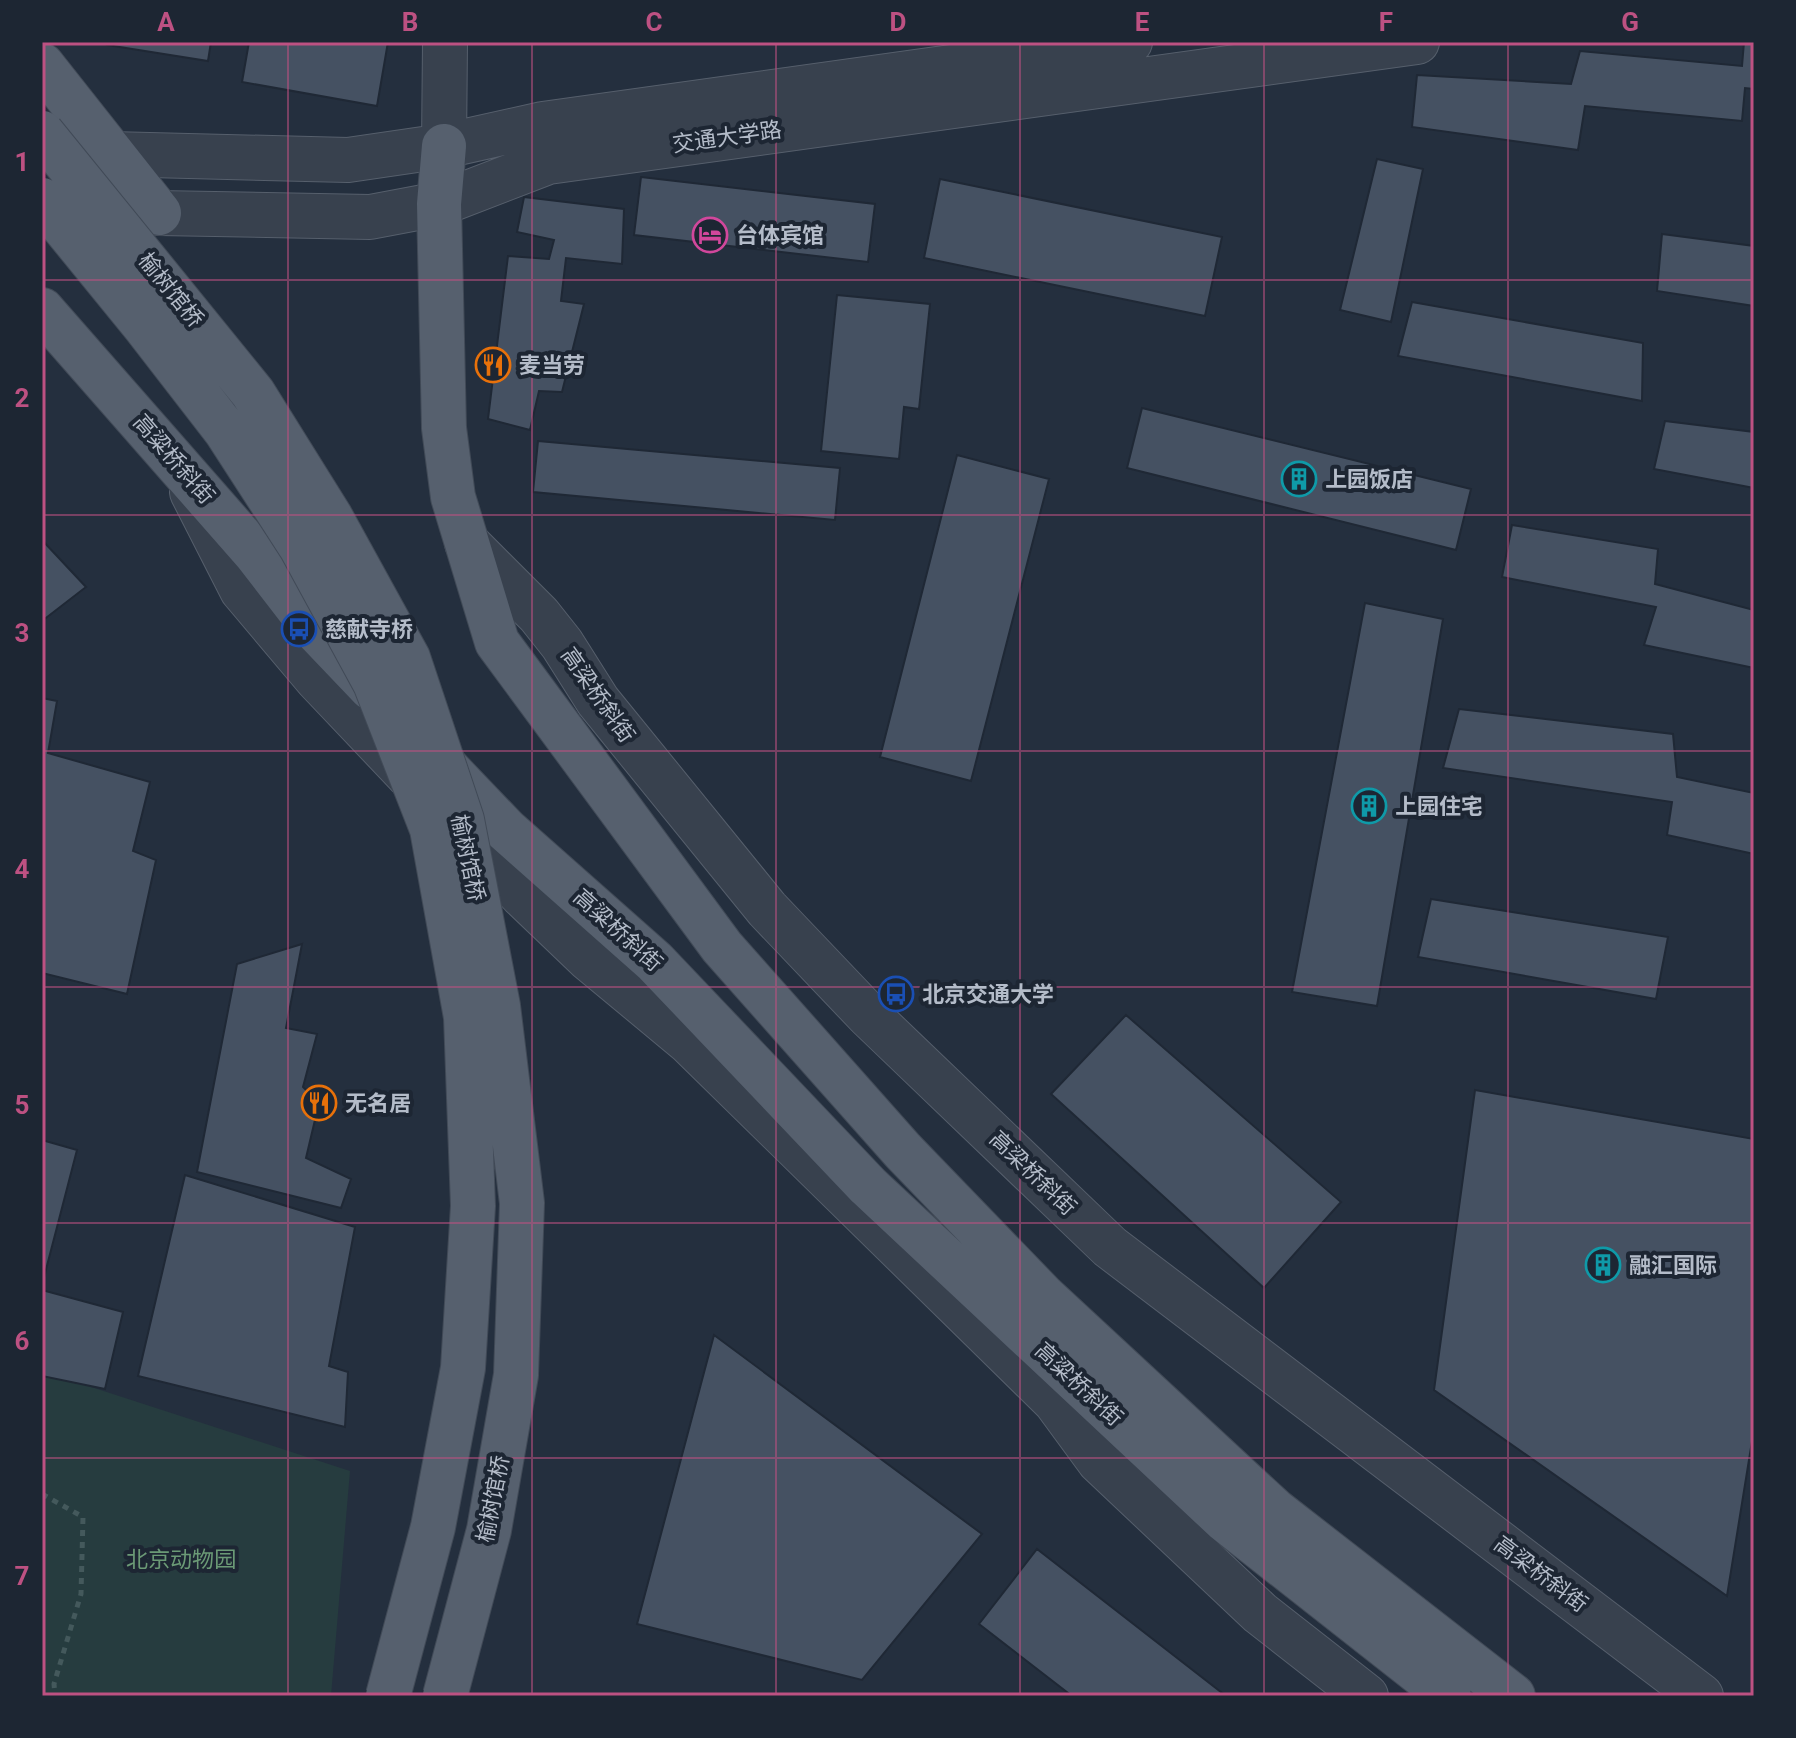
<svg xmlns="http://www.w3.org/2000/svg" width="1796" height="1738" font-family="Roboto,'Noto Sans SC',sans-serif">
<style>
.green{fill:#263c3f}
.building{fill:#455162;stroke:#1f2835;stroke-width:2}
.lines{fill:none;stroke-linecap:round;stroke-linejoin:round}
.minor-casing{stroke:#565f6c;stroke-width:46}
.major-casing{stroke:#414a57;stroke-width:46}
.path{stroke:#44595c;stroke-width:5;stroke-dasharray:6 6;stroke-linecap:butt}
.minor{stroke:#38414e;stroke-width:44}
.major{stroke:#56606e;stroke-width:44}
.major-bridge-casing{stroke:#414a57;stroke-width:46;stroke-linecap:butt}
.major-bridge{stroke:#56606e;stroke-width:44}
.grid{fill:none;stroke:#bd5182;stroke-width:2;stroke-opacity:0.55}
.labels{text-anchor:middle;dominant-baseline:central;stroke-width:8;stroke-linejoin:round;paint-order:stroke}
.street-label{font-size:22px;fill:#b4bcc9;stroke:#1d2633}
.poi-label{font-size:22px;font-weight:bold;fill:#b4bcc9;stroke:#1d2633;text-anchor:start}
.park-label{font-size:22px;fill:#6b9a76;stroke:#1d2633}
.neatline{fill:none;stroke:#bd5182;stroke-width:3}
.grid-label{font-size:26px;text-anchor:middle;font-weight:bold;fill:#bd5182}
</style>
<rect width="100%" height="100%" fill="#242f3e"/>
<path class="green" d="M 42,1371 L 350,1471 L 331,1696 L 42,1696 Z"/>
<path class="building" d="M 108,42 L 211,42 L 208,61 L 107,45 Z
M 249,42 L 388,42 L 377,106 L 242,82 Z
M 1744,42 L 1754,42 L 1754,89 L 1745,88 L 1742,121 L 1585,106 L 1578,150 L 1412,127 L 1417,75 L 1571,84 L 1580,51 L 1742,66 Z
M 1377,159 L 1423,169 L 1391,322 L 1340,310 Z
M 641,177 L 875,204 L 868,262 L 634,235 Z
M 940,179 L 1222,237 L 1205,316 L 924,258 Z
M 524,197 L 624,209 L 622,264 L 566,258 L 561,301 L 584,304 L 562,392 L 539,391 L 530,430 L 488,419 L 508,256 L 549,259 L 554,240 L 517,232 Z
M 1662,234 L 1754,246 L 1754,306 L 1657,291 Z
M 837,295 L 930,304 L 919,409 L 904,407 L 899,459 L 821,451 Z
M 1412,302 L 1643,343 L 1642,401 L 1398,356 Z
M 1142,408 L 1471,489 L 1456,550 L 1127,468 Z
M 1665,421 L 1754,432 L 1754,488 L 1654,469 Z
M 538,441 L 840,468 L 835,520 L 533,492 Z
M 957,455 L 1049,479 L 971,781 L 880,757 Z
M 1512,525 L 1658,549 L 1655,584 L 1754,610 L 1754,668 L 1644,645 L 1656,607 L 1502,577 Z
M 42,540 L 86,587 L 42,621 Z
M 1365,603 L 1443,619 L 1377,1006 L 1292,992 Z
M 42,698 L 57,701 L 48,753 L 150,782 L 133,851 L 156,860 L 127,994 L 42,973 Z
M 1459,709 L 1673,734 L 1677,777 L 1754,793 L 1754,854 L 1667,835 L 1672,802 L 1443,768 Z
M 1431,899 L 1668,937 L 1656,999 L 1418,957 Z
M 302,944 L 286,1028 L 317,1034 L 303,1087 L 319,1103 L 306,1158 L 351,1179 L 341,1208 L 197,1172 L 237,964 Z
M 1126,1015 L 1341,1202 L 1264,1288 L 1051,1094 Z
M 1475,1090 L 1754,1139 L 1754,1429 L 1727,1596 L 1434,1390 Z
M 42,1140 L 77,1150 L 42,1285 Z
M 185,1175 L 355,1227 L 329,1366 L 348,1372 L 345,1427 L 138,1376 Z
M 42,1290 L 123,1312 L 105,1389 L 42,1376 Z
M 714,1335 L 982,1534 L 862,1680 L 637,1624 Z
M 1037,1549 L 1226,1696 L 1072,1696 L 979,1624 Z"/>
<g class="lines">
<g class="minor-casing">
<path id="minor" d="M 444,146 L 445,42
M 83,148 L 111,154 L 348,160 L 444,146 L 543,124 L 1130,42
M 120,208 L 159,213 L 370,217 L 439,204 L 548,162 L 1417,42
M 192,492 L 242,590 L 317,679 L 522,895 L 589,959 L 689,1042 L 1055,1401 L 1099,1461 L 1260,1613 L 1366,1696
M 467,543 L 539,615 L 562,644 L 598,701 L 767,909 L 868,1015 L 1110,1247 L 1701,1696"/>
</g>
<g class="major-casing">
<path id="major" d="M 42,65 L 159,213
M 444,146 L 439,204 L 444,428 L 453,497 L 497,642 L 722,947 L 903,1151 L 1044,1297 L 1274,1510 L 1513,1696
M 42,310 L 256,554 L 310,624 L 371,688
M 437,758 L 506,830 L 655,962 L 868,1186 L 1225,1520 L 1449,1696"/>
</g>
<path class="path" d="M 42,1494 L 83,1517 L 81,1594 L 54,1684 L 55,1696"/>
<use href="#minor" class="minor"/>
<use href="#major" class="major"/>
<g class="major-bridge-casing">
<path id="major-bridge" d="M 42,133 L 253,393 L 331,518 L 408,658 L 462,820 L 498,1006 L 522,1203 L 516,1375 L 489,1530 L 445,1696
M 42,200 L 144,325 L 226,431 L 301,547 L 375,683 L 432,829 L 466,1017 L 473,1206 L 463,1368 L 433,1527 L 388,1696"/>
</g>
<use href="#major-bridge" class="major-bridge"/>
</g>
<path class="grid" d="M 288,42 L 288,1696M 532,42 L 532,1696M 776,42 L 776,1696M 1020,42 L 1020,1696M 1264,42 L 1264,1696M 1508,42 L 1508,1696M 42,280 L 1754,280M 42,515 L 1754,515M 42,751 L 1754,751M 42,987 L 1754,987M 42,1223 L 1754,1223M 42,1458 L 1754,1458"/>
<defs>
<g id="hotel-ring" transform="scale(1.8)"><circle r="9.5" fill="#1d2633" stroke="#d1479c" stroke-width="1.5"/><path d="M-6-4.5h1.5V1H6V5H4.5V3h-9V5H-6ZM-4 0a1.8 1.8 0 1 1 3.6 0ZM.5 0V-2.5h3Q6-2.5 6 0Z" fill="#d1479c"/></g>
<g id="restaurant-ring" transform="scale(1.8)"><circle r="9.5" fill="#1d2633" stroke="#e8710a" stroke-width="1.5"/><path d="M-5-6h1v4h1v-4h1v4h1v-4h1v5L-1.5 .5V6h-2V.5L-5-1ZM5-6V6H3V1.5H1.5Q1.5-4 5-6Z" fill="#e8710a"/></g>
<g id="building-ring" transform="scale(1.8)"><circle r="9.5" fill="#1d2633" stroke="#0f9aa8" stroke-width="1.5"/><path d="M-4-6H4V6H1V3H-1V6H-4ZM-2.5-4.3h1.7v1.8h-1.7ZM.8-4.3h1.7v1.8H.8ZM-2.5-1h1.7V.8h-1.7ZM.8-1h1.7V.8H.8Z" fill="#0f9aa8"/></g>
<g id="bus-ring" transform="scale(1.8)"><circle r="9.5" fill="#1d2633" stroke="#1a4fb4" stroke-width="1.5"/><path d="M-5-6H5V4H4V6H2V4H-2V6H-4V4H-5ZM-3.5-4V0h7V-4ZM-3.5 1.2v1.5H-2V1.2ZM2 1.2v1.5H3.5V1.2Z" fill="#1a4fb4"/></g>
</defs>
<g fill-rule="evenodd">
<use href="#hotel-ring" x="710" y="235"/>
<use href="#restaurant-ring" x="493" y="365"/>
<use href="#building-ring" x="1299" y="479"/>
<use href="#bus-ring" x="299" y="629"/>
<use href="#building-ring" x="1369" y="806"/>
<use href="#bus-ring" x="896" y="994"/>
<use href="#restaurant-ring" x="319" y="1103"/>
<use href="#building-ring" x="1603" y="1265"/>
</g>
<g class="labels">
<g class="street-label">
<text transform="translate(727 137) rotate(-8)">交通大学路</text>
<text transform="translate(171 290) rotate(51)">榆树馆桥</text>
<text transform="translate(174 459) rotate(49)">高粱桥斜街</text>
<text transform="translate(598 695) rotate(55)">高梁桥斜街</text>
<text transform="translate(468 858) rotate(78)">榆树馆桥</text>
<text transform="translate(618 930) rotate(42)">高粱桥斜街</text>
<text transform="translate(1033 1173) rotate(44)">高梁桥斜街</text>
<text transform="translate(1079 1384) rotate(43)">高粱桥斜街</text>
<text transform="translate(493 1499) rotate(-79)">榆树馆桥</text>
<text transform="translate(1541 1574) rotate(37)">高梁桥斜街</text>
</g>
<g class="poi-label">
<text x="736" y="235">台体宾馆</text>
<text x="519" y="365">麦当劳</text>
<text x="1325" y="479">上园饭店</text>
<text x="325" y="629">慈献寺桥</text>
<text x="1395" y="806">上园住宅</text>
<text x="922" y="994">北京交通大学</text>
<text x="345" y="1103">无名居</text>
<text x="1629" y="1265">融汇国际</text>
</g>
<g class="park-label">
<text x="181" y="1559">北京动物园</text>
</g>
</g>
<rect width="1796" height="1738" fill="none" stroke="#1d2633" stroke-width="88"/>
<rect x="44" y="44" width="1708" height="1650" class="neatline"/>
<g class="grid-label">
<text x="166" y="31">A</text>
<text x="410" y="31">B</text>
<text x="654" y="31">C</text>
<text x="898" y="31">D</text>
<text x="1142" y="31">E</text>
<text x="1386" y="31">F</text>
<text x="1630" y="31">G</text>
<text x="22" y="171">1</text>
<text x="22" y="407">2</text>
<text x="22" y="642">3</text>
<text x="22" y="878">4</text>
<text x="22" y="1114">5</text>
<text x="22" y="1350">6</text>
<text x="22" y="1585">7</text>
</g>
</svg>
